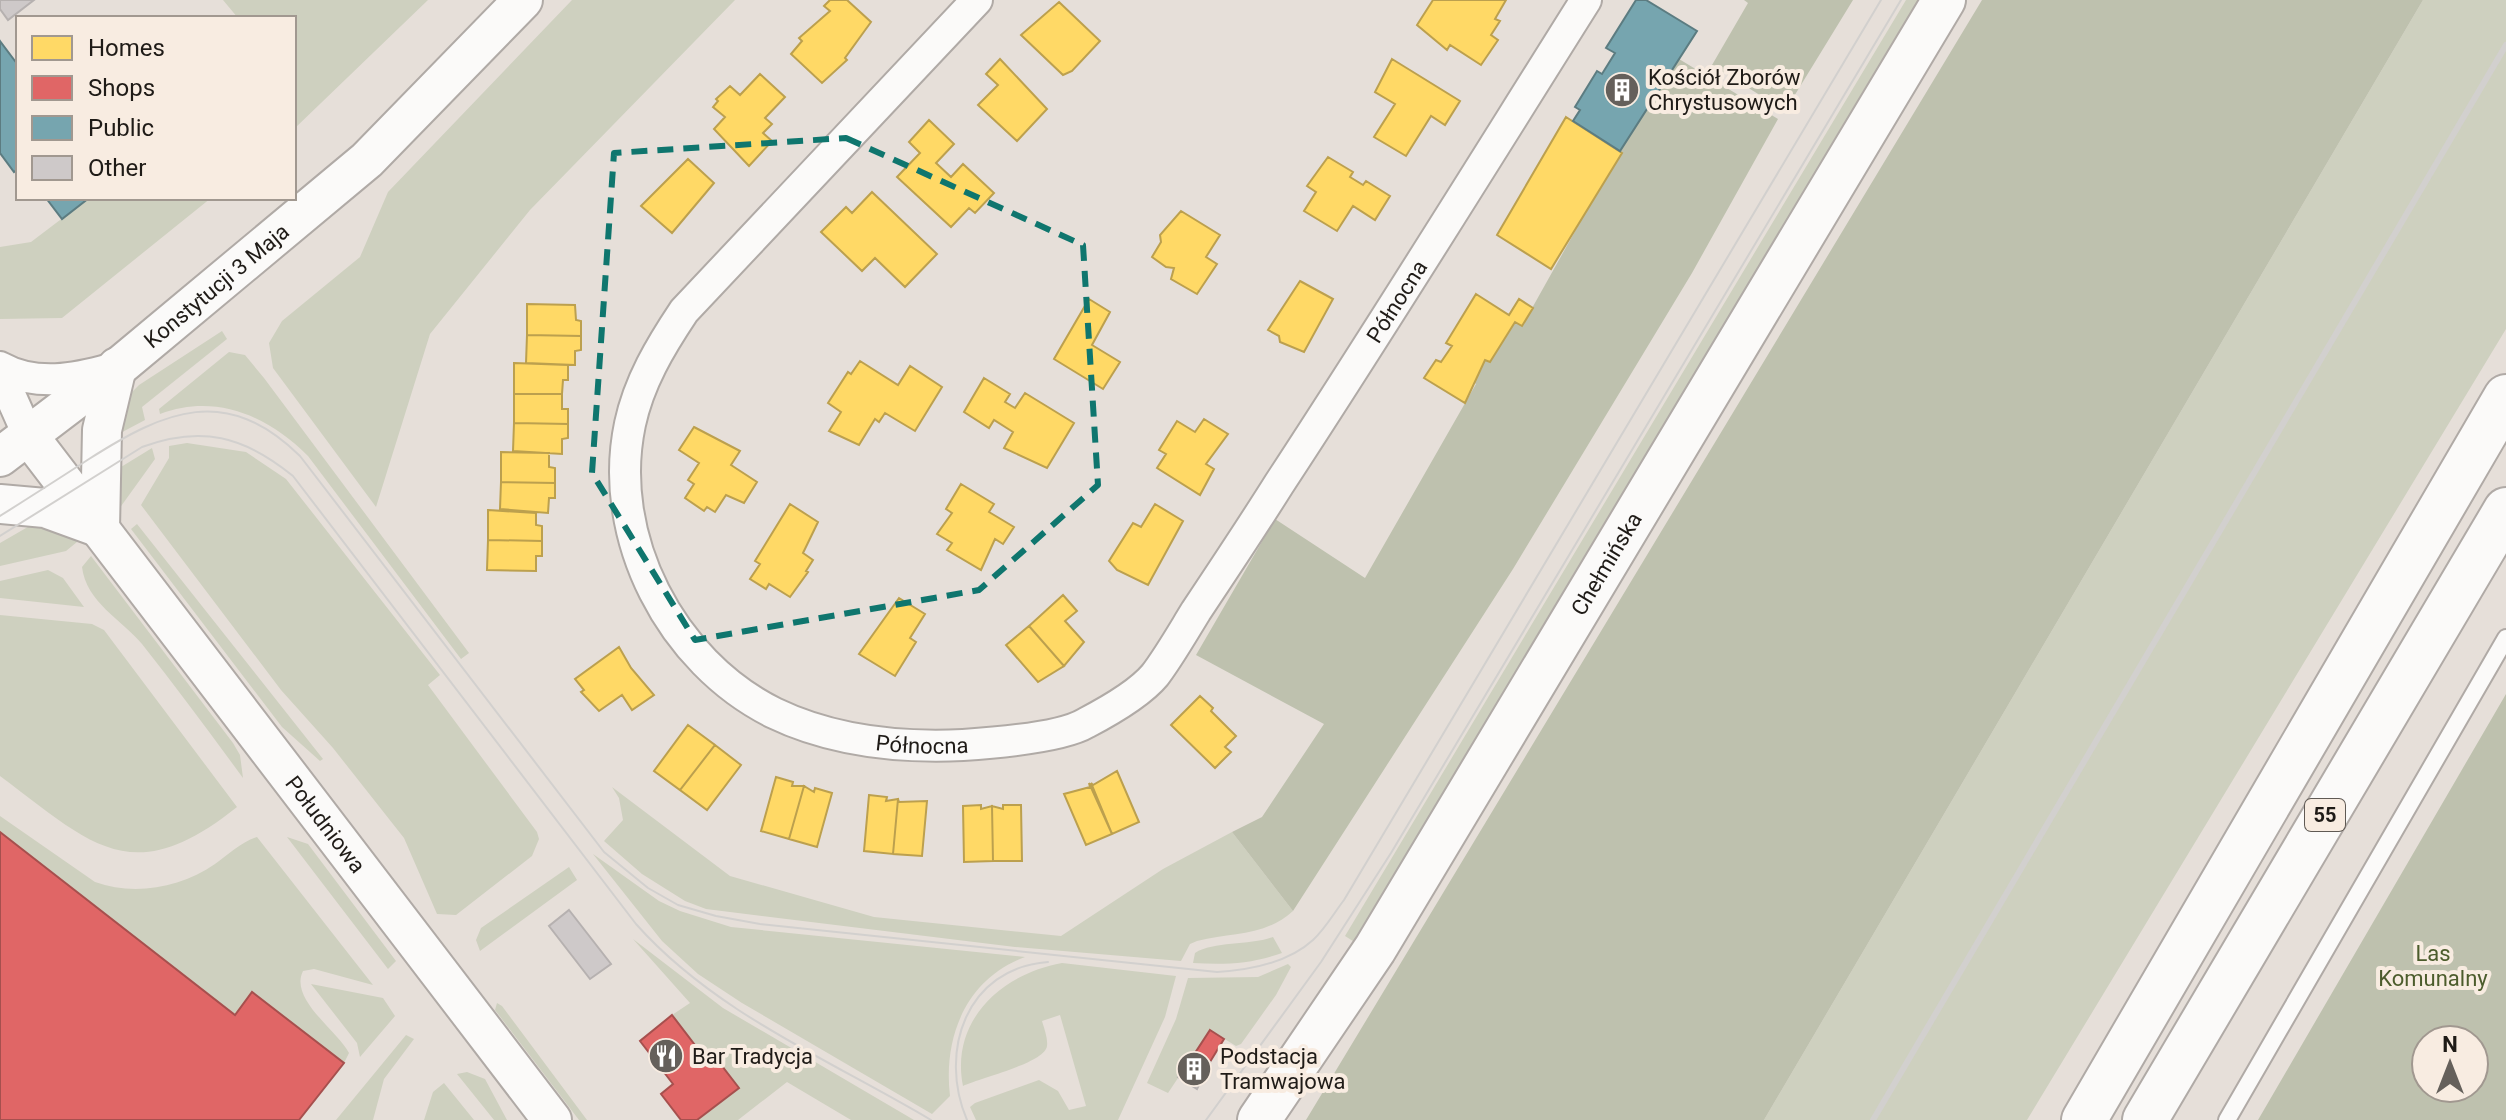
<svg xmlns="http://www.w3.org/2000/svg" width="2506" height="1120" font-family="Roboto,sans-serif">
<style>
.green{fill:#ced0bf}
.forest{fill:#bec1ae;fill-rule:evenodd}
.homes{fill:#ffd966;stroke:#bca04e;stroke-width:2}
.shops{fill:#e06666;stroke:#a6504e;stroke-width:2}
.public{fill:#76a5af;stroke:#5c7c81;stroke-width:2}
.building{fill:#cec9c9;stroke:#b6b1b0;stroke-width:2}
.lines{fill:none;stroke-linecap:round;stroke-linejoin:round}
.service-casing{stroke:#b0aaa6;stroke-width:20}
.minor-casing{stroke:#b0aaa6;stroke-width:34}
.tertiary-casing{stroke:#b0aaa6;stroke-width:42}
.secondary-casing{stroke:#b0aaa6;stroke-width:46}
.primary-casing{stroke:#b0aaa6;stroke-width:48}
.service{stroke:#fbfaf9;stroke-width:16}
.minor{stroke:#fbfaf9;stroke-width:30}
.tertiary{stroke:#fbfaf9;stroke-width:38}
.secondary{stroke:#fbfaf9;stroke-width:42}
.primary{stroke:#fbfaf9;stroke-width:44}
.tram{stroke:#d2d0ce;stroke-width:2}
.rail{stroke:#d2d0ce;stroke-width:6}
.marked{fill:none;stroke:#0f766e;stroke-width:6;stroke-dasharray:16 10;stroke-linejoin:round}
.labels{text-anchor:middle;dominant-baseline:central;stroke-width:8;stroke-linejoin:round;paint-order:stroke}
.shield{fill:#f8ece1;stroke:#605a54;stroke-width:2}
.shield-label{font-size:20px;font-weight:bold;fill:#1f1b17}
.poi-label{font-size:22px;fill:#1f1b17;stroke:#f8ece1;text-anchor:start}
.street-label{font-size:22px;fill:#1f1b17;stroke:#f8ece1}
.park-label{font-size:22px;fill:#4c5c2c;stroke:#f8ece1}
</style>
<rect width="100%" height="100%" fill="#e6dfd9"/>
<path class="green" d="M 223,0 L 428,0 L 294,129 L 294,18 L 238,18 Z
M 572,0 L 735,0 L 530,210 L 430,334 L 376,507 L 273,368 L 269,343 L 282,321 L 360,257 L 388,192 Z
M 1906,0 L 1922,0 L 1356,943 L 1345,936 Z
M 2423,0 L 2506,0 L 2506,329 L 2027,1120 L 1764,1120 Z
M 89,198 L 211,198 L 62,318 L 0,319 L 0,247 L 31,242 Z
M 222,331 L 227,339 L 142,407 L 145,420 L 111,438 L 129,395 L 139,385 Z
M 229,352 L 245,355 L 264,378 L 469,653 L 461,659 L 308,456 C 268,416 216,393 160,414 L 159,409 Z
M 187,443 L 246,452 L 286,479 L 440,675 L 428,685 L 537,832 L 539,839 L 532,856 L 456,915 L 437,914 L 404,838 L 333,748 L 281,690 L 141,505 L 169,458 L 169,446 Z
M 152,448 L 155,459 L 119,509 L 108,475 Z
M 33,524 L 68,534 L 77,542 L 66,551 L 0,566 L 0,543 Z
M 137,524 L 323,759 L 320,761 L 282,727 L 131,529 Z
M 91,556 L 233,743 L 240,755 L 243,778 C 210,733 177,688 142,644 C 122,620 86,602 82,567 Z
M 48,570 L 63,578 L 84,607 L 0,598 L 0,581 Z
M 0,615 L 92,624 L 104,630 L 237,807 C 132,891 92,845 0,776 Z
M 612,787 L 730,876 L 874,917 L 1061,936 L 1163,869 L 1232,832 L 1293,911 C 1264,937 1233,932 1197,941 L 1190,944 L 1181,961 L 1015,947 L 706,909 L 685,901 L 642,874 L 604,841 L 623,820 L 619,798 Z
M 0,816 L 95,882 C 134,896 180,888 215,864 C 228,855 241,842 257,837 L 373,985 L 314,969 L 303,971 C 289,999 337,1030 349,1053 L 344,1063 L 252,993 L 235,1015 L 0,832 Z
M 287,837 L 308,844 L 396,961 L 388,969 Z
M 593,854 L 659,901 L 680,911 L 731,927 L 1025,957 C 966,979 943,1037 950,1096 L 932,1114 L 742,1003 L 698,974 L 662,941 Z
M 569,867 L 577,880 L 480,951 L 476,940 L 481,928 Z
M 1273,937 L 1282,953 C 1251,964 1225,965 1193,963 L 1195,953 C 1214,941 1249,946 1273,937 Z
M 633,939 L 723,1008 L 914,1120 L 851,1120 L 787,1082 L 738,1120 L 697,1120 L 704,1066 L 696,1056 L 701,1052 L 672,1015 L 690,1003 Z
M 1062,963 L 1176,976 L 1165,1017 L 1118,1120 L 976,1120 L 970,1107 L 975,1103 L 1039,1080 L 1058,1091 L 1069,1110 L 1086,1106 L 1060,1015 L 1042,1021 C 1044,1028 1048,1038 1047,1046 C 1045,1063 980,1078 963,1086 C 950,1021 1001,974 1062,963 Z
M 1288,964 L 1291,967 L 1276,995 L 1241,1044 L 1236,1046 L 1210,1030 L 1168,1093 L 1147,1083 L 1176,1019 L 1188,978 L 1258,977 Z
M 311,984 L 383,998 L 395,1016 L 360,1057 L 357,1043 Z
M 497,1003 L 502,1006 L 587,1120 L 579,1120 L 495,1010 Z
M 406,1035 L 414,1039 L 384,1079 L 373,1120 L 336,1120 Z
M 467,1072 L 485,1079 L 507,1120 L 494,1120 L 457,1074 Z
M 444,1083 L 474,1120 L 424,1120 L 433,1092 Z"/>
<path class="forest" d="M 1744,0 L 1853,0 L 1785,111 L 1712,65 L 1748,3 Z
M 1982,0 L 2423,0 L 1764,1120 L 1306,1120 Z
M 1679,59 L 1778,119 L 1692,273 L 1513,569 L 1293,911 L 1232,832 L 1262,817 L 1324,724 L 1196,655 L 1275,519 L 1365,578 L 1476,384 L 1472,381 L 1485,360 L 1490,362 L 1515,322 L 1522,326 L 1620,151 Z
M 2506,694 L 2506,1120 L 2258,1120 ZM 2474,1040 L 2474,1088 L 2426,1088 L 2426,1040 Z"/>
<path class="homes" d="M 830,0 L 847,0 L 871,22 L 845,58 L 847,60 L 822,83 L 791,54 L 802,41 L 799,38 L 830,11 L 824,6 Z
M 1433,0 L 1506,0 L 1495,19 L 1500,21 L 1491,35 L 1498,40 L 1481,65 L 1450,45 L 1447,50 L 1417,25 Z
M 1059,2 L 1100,41 L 1072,71 L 1063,75 L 1021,35 Z
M 1000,59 L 1047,109 L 1017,141 L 978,105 L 998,85 L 986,74 Z
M 1392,59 L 1460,101 L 1445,125 L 1431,116 L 1406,156 L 1374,137 L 1395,104 L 1375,92 Z
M 760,74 L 785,97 L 765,118 L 772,124 L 763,133 L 772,141 L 749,166 L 714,129 L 725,117 L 713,107 L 718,101 L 716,99 L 730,86 L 740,95 Z
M 1566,117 L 1622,153 L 1551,269 L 1497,235 Z
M 929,120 L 954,144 L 936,163 L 951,177 L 963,164 L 994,193 L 975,213 L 969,208 L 951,227 L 897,177 L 920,153 L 909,142 Z
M 1328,157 L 1353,172 L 1350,177 L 1363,185 L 1366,181 L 1390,196 L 1375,220 L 1353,206 L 1337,231 L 1304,211 L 1316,192 L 1307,186 Z
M 688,159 L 714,183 L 672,233 L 641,206 Z
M 872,192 L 937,254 L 905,287 L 875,258 L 862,271 L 821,232 L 846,207 L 852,213 Z
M 1181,211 L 1220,235 L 1206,257 L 1217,264 L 1197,294 L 1171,279 L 1174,268 L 1166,267 L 1152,257 L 1161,242 L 1160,235 Z
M 1300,281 L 1333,299 L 1304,352 L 1280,342 L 1279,336 L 1268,330 Z
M 1476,294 L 1509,315 L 1519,299 L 1533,308 L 1522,326 L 1515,322 L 1490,362 L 1485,360 L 1465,403 L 1424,378 L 1436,360 L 1441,362 L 1452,346 L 1446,343 Z
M 1089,299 L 1110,312 L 1092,345 L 1120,362 L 1103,389 L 1054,359 Z
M 527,304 L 575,305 L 576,320 L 581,321 L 581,336 L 527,335 Z
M 527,335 L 581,336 L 581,350 L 575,351 L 575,365 L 526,363 Z
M 860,361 L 898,385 L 910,366 L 942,387 L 915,431 L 885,413 L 879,422 L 875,419 L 859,445 L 829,431 L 841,412 L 828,403 L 848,372 L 851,374 Z
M 514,363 L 568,365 L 568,380 L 563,380 L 562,394 L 514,394 Z
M 984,378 L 1010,394 L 1005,402 L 1015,408 L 1025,393 L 1074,423 L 1047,468 L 1004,448 L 1013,432 L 994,420 L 989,428 L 964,412 Z
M 514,394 L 562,394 L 562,409 L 568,409 L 568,424 L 514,423 Z
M 1204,419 L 1228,434 L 1206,464 L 1214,469 L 1200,495 L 1157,468 L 1166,454 L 1159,450 L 1177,421 L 1195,432 Z
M 514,423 L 568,424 L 568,438 L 562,439 L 562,454 L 513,451 Z
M 694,427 L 740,451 L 731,465 L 757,482 L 744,503 L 726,495 L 715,512 L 707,507 L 704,511 L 685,498 L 694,484 L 688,480 L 699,463 L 679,450 Z
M 501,452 L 549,453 L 549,467 L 555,468 L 555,483 L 501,482 Z
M 501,482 L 555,483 L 555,498 L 549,498 L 548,513 L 500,509 Z
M 961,484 L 994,504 L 989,512 L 1014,527 L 1003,544 L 995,539 L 981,570 L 947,550 L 952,543 L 937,534 L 952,513 L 946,509 Z
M 790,504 L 818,522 L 803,553 L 813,560 L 806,571 L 808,572 L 790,597 L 769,584 L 766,589 L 750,579 L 760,564 L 755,561 Z
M 1155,504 L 1183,521 L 1148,585 L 1117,570 L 1109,561 L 1133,523 L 1141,527 Z
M 488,510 L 536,513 L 536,525 L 542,526 L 542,541 L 488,540 Z
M 488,540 L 542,541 L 542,556 L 536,556 L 536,571 L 487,570 Z
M 1063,595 L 1077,611 L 1065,621 L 1084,642 L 1064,666 L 1029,626 Z
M 899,598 L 925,614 L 910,638 L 916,642 L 895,676 L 859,654 Z
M 1029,626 L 1064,666 L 1038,682 L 1006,645 Z
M 619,647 L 631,668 L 654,695 L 632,710 L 622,695 L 599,711 L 581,692 L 584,690 L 575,679 Z
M 1200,696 L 1213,708 L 1211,711 L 1236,736 L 1225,747 L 1231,752 L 1215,768 L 1171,725 Z
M 688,725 L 715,745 L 680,790 L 654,771 Z
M 715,745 L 741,765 L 707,810 L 680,790 Z
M 1117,771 L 1139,822 L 1112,834 L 1091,783 L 1093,785 Z
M 776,777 L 793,782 L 792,786 L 804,786 L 789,839 L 761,831 Z
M 1089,783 L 1112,834 L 1086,845 L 1064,794 L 1090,787 Z
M 804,786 L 814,792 L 815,788 L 832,793 L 817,847 L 789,839 Z
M 869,795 L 887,797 L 886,801 L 898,799 L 893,854 L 864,851 Z
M 898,799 L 899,802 L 927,801 L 922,856 L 893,854 Z
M 981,805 L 981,809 L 992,806 L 993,861 L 964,862 L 963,806 Z
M 1003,805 L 1021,805 L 1022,861 L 993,861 L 992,806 L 1003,809 Z"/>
<path class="shops" d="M 0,832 L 235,1015 L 252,992 L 344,1063 L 299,1120 L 0,1120 Z
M 672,1015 L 701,1053 L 696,1056 L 704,1066 L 715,1057 L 739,1088 L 697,1120 L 681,1120 L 661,1094 L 673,1084 L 640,1041 Z
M 1210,1030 L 1224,1039 L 1210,1062 L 1195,1053 Z"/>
<path class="public" d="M 1636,0 L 1646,0 L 1697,31 L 1620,151 L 1573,121 L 1580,110 L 1575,107 L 1597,71 L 1602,74 L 1615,53 L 1606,48 Z
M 0,41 L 18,65 L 18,169 L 14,172 L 0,153 Z
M 46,198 L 89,198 L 62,219 Z"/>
<path class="building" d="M 0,0 L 34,0 L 8,20 L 0,9 Z
M 569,910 L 611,964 L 590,979 L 549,926 Z
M 1195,1053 L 1210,1062 L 1197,1089 L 1178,1077 Z"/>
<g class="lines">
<g class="service-casing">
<path id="service" d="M 2227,1120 L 2506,638"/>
</g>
<g class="minor-casing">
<g id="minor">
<path id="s1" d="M 977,0 L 684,311 C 660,347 639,382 630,424 C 606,537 671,662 774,713 C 832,741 899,748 963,745 C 993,743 1061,738 1086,723 C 1107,712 1140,693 1155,675 C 1170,655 1183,632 1196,611 C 1224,569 1252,527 1279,484 C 1384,324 1484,162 1586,0"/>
<path d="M 0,367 C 36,387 75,379 111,369"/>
<path d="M 0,372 L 28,435"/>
</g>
</g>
<g class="tertiary-casing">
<g id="tertiary">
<path id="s2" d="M 28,435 L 552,1120"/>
<path id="s3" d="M 0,457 L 121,365 L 367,160 L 523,0"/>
<path d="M 0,504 L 45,508 L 100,528"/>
<path d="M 100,528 L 102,430 L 117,367"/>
</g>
</g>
<g class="secondary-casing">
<g id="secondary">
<path id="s4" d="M 1259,1120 L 1375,949 L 1944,0"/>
</g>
</g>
<g class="primary-casing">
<path id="primary" d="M 2084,1120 L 2506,397
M 2145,1120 L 2506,510"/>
</g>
<use href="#service" class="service"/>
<use href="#minor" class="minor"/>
<use href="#tertiary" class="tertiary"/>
<use href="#secondary" class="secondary"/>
<use href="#primary" class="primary"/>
<path class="tram" d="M 0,516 C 30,497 60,478 89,459 C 166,410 226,384 300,456 L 604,852 L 648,888 L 678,905 L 716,916 L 760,924 L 1217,972 C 1249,970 1288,963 1313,940 C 1325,929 1334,913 1344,900 L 1881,0
M 0,536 L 142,447 C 201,425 244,436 293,476 L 636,924 C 715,1013 830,1060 931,1120
M 967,1120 C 938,1052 966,968 1048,962
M 1206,1120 L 1321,962 L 1391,853 L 1901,0"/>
<path class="rail" d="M 1873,1120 L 2506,45"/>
</g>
<path class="marked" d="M 846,138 L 1083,245 L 1098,485 L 979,590 L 695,640 L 592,473 L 614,153 Z"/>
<defs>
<g id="building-disc" transform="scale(1.8)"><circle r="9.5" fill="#65605b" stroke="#f8ece1"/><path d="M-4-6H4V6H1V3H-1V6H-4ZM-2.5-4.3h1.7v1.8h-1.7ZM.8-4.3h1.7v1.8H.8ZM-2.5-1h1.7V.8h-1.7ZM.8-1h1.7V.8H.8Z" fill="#fff"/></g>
<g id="restaurant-disc" transform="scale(1.8)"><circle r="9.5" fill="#65605b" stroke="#f8ece1"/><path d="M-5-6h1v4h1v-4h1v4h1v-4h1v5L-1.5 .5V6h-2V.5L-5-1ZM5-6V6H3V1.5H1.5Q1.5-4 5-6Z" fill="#fff"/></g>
</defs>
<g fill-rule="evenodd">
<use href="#building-disc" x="1622" y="90"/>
<use href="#restaurant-disc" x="666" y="1056"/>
<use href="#building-disc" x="1194" y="1069"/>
</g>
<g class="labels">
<rect class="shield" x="2305" y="799" width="40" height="32" rx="6"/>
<g class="shield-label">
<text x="2325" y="815">55</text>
</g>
<g class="poi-label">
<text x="1648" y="77">Kościół Zborów<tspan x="1648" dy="25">Chrystusowych</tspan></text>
<text x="692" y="1056">Bar Tradycja</text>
<text x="1220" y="1056">Podstacja<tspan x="1220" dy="25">Tramwajowa</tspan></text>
</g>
<g class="street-label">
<text stroke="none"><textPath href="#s3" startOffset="276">Konstytucji 3 Maja</textPath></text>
<text stroke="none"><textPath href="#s1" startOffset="1748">Północna</textPath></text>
<text stroke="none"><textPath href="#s4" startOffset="656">Chełmińska</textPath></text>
<text stroke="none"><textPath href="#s1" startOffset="1052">Północna</textPath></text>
<text stroke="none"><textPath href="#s2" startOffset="490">Południowa</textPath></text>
</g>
<g class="park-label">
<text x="2433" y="953">Las<tspan x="2433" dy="25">Komunalny</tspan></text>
</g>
</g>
<rect x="16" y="16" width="280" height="184" fill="#f8ece1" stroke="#a19890" stroke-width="2"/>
<rect x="32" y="36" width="40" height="24" fill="#ffd966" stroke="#a19890" stroke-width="2"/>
<text x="88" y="56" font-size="24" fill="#1f1b17">Homes</text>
<rect x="32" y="76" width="40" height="24" fill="#e06666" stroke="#a19890" stroke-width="2"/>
<text x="88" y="96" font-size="24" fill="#1f1b17">Shops</text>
<rect x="32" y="116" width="40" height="24" fill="#76a5af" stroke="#a19890" stroke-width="2"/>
<text x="88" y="136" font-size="24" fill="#1f1b17">Public</text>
<rect x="32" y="156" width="40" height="24" fill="#cec9c9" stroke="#a19890" stroke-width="2"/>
<text x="88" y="176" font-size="24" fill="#1f1b17">Other</text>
<g transform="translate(2450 1064)"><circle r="38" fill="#f8ece1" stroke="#a19890" stroke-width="2"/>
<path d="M0-6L14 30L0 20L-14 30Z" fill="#65605b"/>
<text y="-12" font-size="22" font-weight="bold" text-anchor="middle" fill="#1f1b17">N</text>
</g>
</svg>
